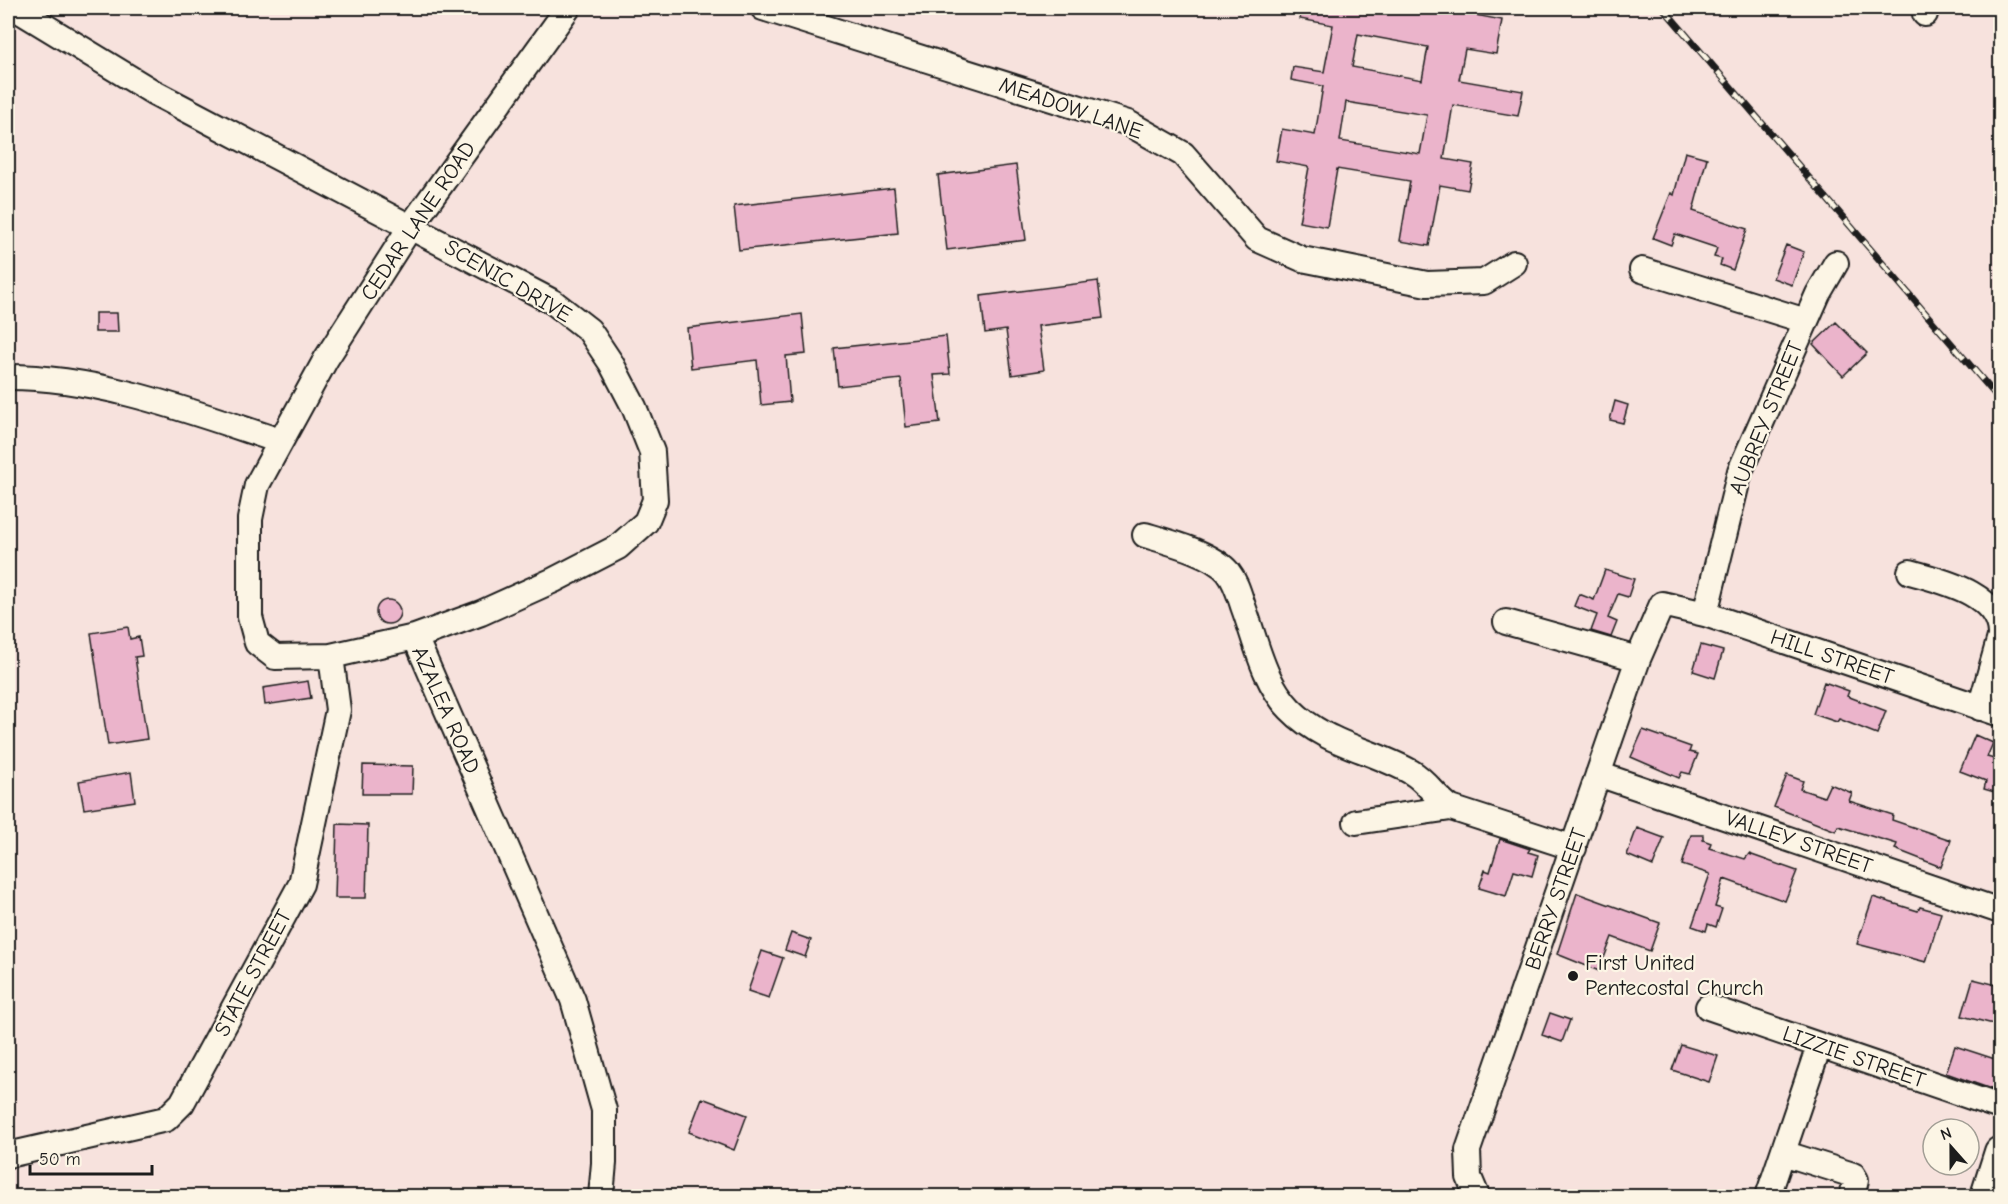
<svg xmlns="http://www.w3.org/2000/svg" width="2008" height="1204" font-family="'Comic Neue',sans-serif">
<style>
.building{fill:#ebb4cb;stroke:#1c1c1c;stroke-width:1.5;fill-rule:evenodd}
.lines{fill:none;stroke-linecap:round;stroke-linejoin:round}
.minor-casing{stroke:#1c1c1c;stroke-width:28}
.major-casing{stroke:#1c1c1c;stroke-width:34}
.minor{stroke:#fcf5e5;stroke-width:24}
.major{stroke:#fcf5e5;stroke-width:30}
.rail-casing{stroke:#1c1c1c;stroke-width:7}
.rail{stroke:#fcf5e5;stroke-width:4.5;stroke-dasharray:14;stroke-linecap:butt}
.poi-dot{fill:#1c1c1c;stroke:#fcf5e5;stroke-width:2}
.labels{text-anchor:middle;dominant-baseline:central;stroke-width:4.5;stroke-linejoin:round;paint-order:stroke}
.street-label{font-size:22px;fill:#1c1c1c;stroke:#fcf5e5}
.poi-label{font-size:22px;fill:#1c1c1c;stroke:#fcf5e5;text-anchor:start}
</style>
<rect width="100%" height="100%" fill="#f7e2dd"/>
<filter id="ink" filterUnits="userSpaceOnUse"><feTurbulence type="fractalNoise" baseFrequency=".0167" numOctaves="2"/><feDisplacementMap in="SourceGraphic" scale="12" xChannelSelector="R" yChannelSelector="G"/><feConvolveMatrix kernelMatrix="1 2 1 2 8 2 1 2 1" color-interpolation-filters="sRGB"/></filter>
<g filter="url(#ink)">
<path class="building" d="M 1302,8 L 1399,8 L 1438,14 L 1439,8 L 1471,8 L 1470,14 L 1502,20 L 1496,54 L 1465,49 L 1459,80 L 1523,91 L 1518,116 L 1453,105 L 1444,159 L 1473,164 L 1468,190 L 1440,185 L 1429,246 L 1400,241 L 1410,181 L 1337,169 L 1327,227 L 1299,222 L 1309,167 L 1276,161 L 1282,129 L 1315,135 L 1323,86 L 1291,80 L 1293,67 L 1324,72 L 1333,25 L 1300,19 ZM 1358,34 L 1428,47 L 1422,80 L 1352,67 ZM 1346,102 L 1427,115 L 1420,154 L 1340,141 Z
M 1685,152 L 1707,158 L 1693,211 L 1747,229 L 1733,270 L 1720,265 L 1722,259 L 1714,257 L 1717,248 L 1675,234 L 1671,245 L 1653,238 L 1671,193 L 1674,195 Z
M 1016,165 L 1026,240 L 947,250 L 938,175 Z
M 894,188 L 898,233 L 739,250 L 734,206 Z
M 1786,245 L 1804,252 L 1792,285 L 1773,278 Z
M 1098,281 L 1103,318 L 1038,326 L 1044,370 L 1012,375 L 1006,330 L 985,333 L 981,296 Z
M 95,313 L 117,313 L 118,332 L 95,332 Z
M 802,314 L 806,354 L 786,356 L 790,402 L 761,405 L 757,360 L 691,368 L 687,328 Z
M 1836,322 L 1867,353 L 1843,376 L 1813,344 Z
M 946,336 L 950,374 L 934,375 L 940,423 L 906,427 L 901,379 L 838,386 L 834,348 Z
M 1615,401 L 1628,405 L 1623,423 L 1610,420 Z
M 1605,570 L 1634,579 L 1628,597 L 1618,594 L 1608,618 L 1617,622 L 1611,637 L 1591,631 L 1597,615 L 1574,606 L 1579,594 L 1594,600 Z
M376 612a12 12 0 1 1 24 0a12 12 0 1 1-24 0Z
M 128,627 L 130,639 L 139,637 L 142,656 L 135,657 L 147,739 L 108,745 L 91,633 Z
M 1701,645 L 1723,651 L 1715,678 L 1693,671 Z
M 308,681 L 311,698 L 265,705 L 263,688 Z
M 1824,682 L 1849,691 L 1847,696 L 1886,711 L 1877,734 L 1839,719 L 1837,722 L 1813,714 Z
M 1643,730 L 1691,747 L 1689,752 L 1698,754 L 1690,774 L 1682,772 L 1679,778 L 1631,757 Z
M 1975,735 L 1993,743 L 1987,757 L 2001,761 L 2001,794 L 1984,789 L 1986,781 L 1960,771 Z
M 363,765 L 413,766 L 412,794 L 362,794 Z
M 131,772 L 135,801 L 84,809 L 79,781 Z
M 1787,775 L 1803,781 L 1800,789 L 1824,797 L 1830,784 L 1852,793 L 1849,801 L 1893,815 L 1892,820 L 1951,840 L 1941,867 L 1895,849 L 1897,844 L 1838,826 L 1836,831 L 1774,807 Z
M 337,824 L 368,825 L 366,898 L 335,898 Z
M 1637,828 L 1664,838 L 1653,866 L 1627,855 Z
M 1691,835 L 1703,835 L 1703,840 L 1711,843 L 1709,848 L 1745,859 L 1749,854 L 1797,871 L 1785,901 L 1724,879 L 1715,907 L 1722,909 L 1716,927 L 1708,924 L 1706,931 L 1692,926 L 1710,874 L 1682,865 Z
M 1500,839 L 1530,849 L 1528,852 L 1538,855 L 1532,876 L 1514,871 L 1506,896 L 1479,888 L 1485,870 L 1490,872 Z
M 1577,893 L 1660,923 L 1650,951 L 1612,937 L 1599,971 L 1557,954 Z
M 1873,897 L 1918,911 L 1920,907 L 1941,913 L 1926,962 L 1857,944 Z
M 791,933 L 811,940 L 805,957 L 785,950 Z
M 762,951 L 783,958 L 769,998 L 748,991 Z
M 1973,979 L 2001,986 L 2001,1026 L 1962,1016 Z
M 1550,1013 L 1570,1020 L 1562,1042 L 1542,1035 Z
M 1681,1045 L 1718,1056 L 1709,1082 L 1672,1070 Z
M 1955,1046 L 2001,1061 L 1994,1090 L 1946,1073 Z
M 702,1098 L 747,1115 L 734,1150 L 689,1132 Z"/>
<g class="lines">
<g class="minor-casing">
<path id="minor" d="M 15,8 L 153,92 L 553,302 L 589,330 L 611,363 L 634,407 L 652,452 L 655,500 L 646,522 L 618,547 L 554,580 L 481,613 L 415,637
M 568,8 L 411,226 L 326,359 L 257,485 L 250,519 L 250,617 L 257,643 L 275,657 L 331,656 L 415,637 L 573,1000 L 604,1110 L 604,1163 L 601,1196
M 763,8 L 1128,123 L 1183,154 L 1257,239 L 1302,259 L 1427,284 L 1484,282 L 1514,263
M 1925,14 L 1926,8
M 1642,270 L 1806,321
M 8,377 C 101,377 192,412 280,441
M 1145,535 C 1169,542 1212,553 1228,572 C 1236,582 1239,594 1243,606 C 1256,641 1263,681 1290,709 C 1324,744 1370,749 1411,772 C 1427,781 1436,798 1451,808 L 1574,848
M 1910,572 C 1941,581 1999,593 2000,634
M 1705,614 L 1740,471 L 1818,294 L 1836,263
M 1506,622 L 1638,659
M 1980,708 L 2000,637
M 1598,774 L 2000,911
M 1356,822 L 1451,808
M 1708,1007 L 2000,1107
M 1783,1153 L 1853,1175 L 1856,1180 L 1852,1196
M 8,1155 L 166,1119 L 182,1103 L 301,884 L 338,710 L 331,656
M 1477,1196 L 1469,1177 L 1468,1150 L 1638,659 L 1662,604 L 1705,614 L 2000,714
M 1768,1196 L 1819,1046"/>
</g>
<g class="major-casing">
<path id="major" d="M 1986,1196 L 2000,1152"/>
</g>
<use href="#minor" class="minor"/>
<use href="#major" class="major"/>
<g class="rail-casing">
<path id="rail" d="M 1663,8 L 2000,400"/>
</g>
<use href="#rail" class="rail"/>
</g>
</g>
<circle class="poi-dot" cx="1573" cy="976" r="6"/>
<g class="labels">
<g class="street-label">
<text transform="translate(1071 108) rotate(19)">MEADOW LANE</text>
<text transform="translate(418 221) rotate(-56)">CEDAR LANE ROAD</text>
<text transform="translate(508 281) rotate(30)">SCENIC DRIVE</text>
<text transform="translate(1766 418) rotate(-68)">AUBREY STREET</text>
<text transform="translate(1832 657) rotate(19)">HILL STREET</text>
<text transform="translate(446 710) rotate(66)">AZALEA ROAD</text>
<text transform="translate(1799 842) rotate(19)">VALLEY STREET</text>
<text transform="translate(1556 899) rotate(-71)">BERRY STREET</text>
<text transform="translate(253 973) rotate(-62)">STATE STREET</text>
<text transform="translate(1854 1057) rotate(19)">LIZZIE STREET</text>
</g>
<g class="poi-label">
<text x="1585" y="963">First United<tspan x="1585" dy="25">Pentecostal Church</tspan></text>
</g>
</g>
<rect width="2008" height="1204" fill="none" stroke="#fcf5e5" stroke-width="30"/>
<rect x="15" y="15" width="1978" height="1174" fill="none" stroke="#1c1c1c" stroke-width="2" filter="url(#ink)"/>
<g transform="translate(1951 1147) rotate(339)"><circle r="28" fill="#fcf5e5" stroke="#a29e95" stroke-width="1.5"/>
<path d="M0-4.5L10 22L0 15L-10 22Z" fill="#1c1c1c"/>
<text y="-9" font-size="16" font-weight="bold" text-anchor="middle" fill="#1c1c1c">N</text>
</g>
<path d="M30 1165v9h122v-9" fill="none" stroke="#1c1c1c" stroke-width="3"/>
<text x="39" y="1165" font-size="18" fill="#1c1c1c" stroke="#fcf5e5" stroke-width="4.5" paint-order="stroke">50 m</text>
</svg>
